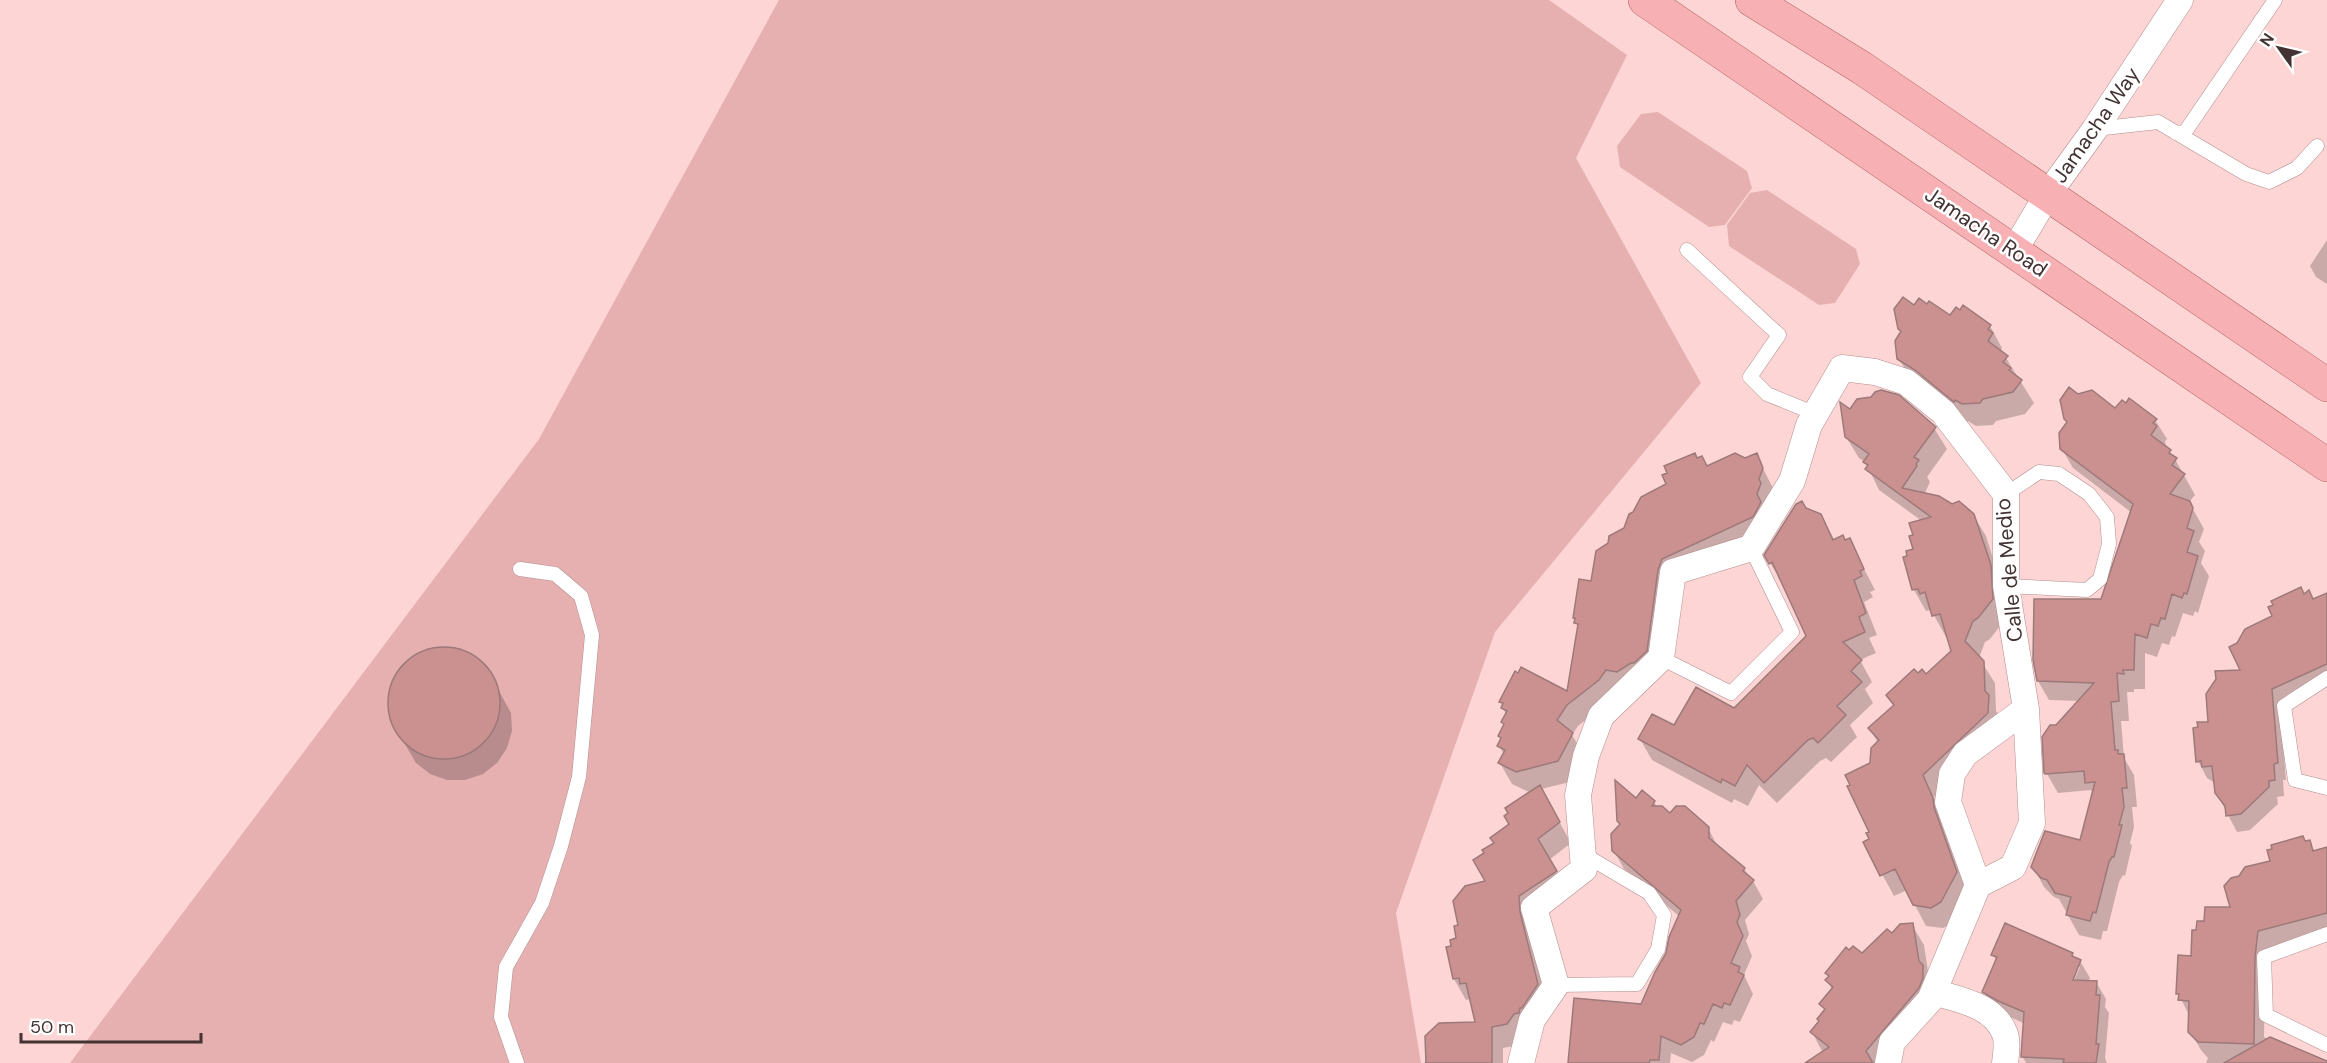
<svg xmlns="http://www.w3.org/2000/svg" width="2327" height="1063" font-family="'DM Sans',sans-serif">
<style>
.green{fill:#e6b0b0}
.shadow{fill:#0003;fill-rule:evenodd}
.building{fill:#cb9191;stroke:#9d7979;stroke-width:1.5}
.lines{fill:none;stroke-linecap:round;stroke-linejoin:round}
.service-casing{stroke:#b38e8e;stroke-width:15}
.minor-casing{stroke:#b38e8e;stroke-width:27}
.primary-casing{stroke:#b46265;stroke-width:34}
.service{stroke:#fff;stroke-width:14}
.minor{stroke:#fff;stroke-width:26}
.primary{stroke:#f7b0b3;stroke-width:33}
.labels{text-anchor:middle;dominant-baseline:central;stroke-width:5;stroke-linejoin:round;paint-order:stroke}
.street-label{font-size:21px;fill:#433333;stroke:#fff}
</style>
<rect width="100%" height="100%" fill="#fcd5d4"/>
<path class="green" d="M 779,0 L 1549,0 L 1627,55 L 1576,158 L 1701,383 L 1495,632 L 1396,913 L 1421,1063 L 70,1063 L 539,439 Z
M 1658,112 L 1747,171 L 1752,188 L 1725,225 L 1709,227 L 1620,167 L 1617,146 L 1641,114 Z
M 1767,190 L 1856,249 L 1860,264 L 1835,303 L 1819,305 L 1729,246 L 1727,225 L 1750,193 Z"/>
<path class="shadow" d="M 2327,240 L 2327,284 L 2316,277 L 2310,266 Z
M 1914,307 L 1990,326 L 2002,348 L 2001,350 L 2034,403 L 2025,414 L 1996,421 L 1993,425 L 1976,426 L 1968,421 L 1967,423 L 1912,381 L 1899,359 L 1902,332 L 1899,328 Z
M 2078,395 L 2116,410 L 2155,420 L 2167,439 L 2165,441 L 2166,448 L 2175,459 L 2195,495 L 2189,502 L 2204,529 L 2199,542 L 2205,551 L 2201,563 L 2209,576 L 2198,613 L 2195,611 L 2193,616 L 2183,613 L 2175,637 L 2172,636 L 2169,645 L 2162,643 L 2157,657 L 2145,653 L 2145,689 L 2134,689 L 2134,692 L 2127,692 L 2129,721 L 2121,721 L 2124,758 L 2134,775 L 2137,807 L 2132,807 L 2134,827 L 2130,843 L 2132,846 L 2125,876 L 2123,875 L 2119,882 L 2107,931 L 2103,931 L 2101,940 L 2079,935 L 2059,899 L 2054,897 L 2044,887 L 2033,867 L 2081,842 L 2093,794 L 2091,790 L 2058,793 L 2047,774 L 2044,737 L 2080,701 L 2049,700 L 2038,681 L 2102,601 L 2132,513 L 2073,468 L 2062,449 Z
M 1851,411 L 1934,428 L 1947,449 L 1927,477 L 1930,482 L 1924,495 L 1973,515 L 1986,536 L 2002,588 L 2004,621 L 1990,639 L 1985,642 L 1979,658 L 1995,683 L 1996,711 L 2000,717 L 1999,734 L 1934,797 L 1945,820 L 1968,894 L 1953,923 L 1943,928 L 1926,926 L 1907,890 L 1894,896 L 1865,843 L 1871,840 L 1871,764 L 1878,743 L 1870,729 L 1894,707 L 1888,696 L 1918,675 L 1926,676 L 1953,651 L 1948,636 L 1946,637 L 1931,610 L 1926,611 L 1914,590 L 1905,558 L 1915,550 L 1915,536 L 1922,521 L 1879,490 L 1866,463 L 1859,458 L 1846,437 Z
M 1756,455 L 1774,490 L 1772,524 L 1673,580 L 1658,672 L 1611,700 L 1578,726 L 1572,735 L 1584,755 L 1570,782 L 1541,789 L 1571,843 L 1549,860 L 1568,892 L 1531,917 L 1549,1006 L 1519,1045 L 1503,1048 L 1503,1063 L 1424,1063 L 1477,1023 L 1471,999 L 1466,1000 L 1454,979 L 1447,948 L 1453,947 L 1458,939 L 1459,926 L 1487,882 L 1486,853 L 1510,825 L 1531,793 L 1512,784 L 1500,763 L 1504,754 L 1499,746 L 1505,726 L 1503,722 L 1506,715 L 1501,702 L 1568,693 L 1579,629 L 1574,618 L 1625,529 L 1668,485 L 1697,460 L 1707,467 L 1745,460 Z
M 1806,510 L 1820,515 L 1835,541 L 1845,542 L 1849,540 L 1875,590 L 1870,592 L 1873,597 L 1864,602 L 1877,635 L 1869,638 L 1876,653 L 1860,660 L 1872,682 L 1865,689 L 1873,703 L 1850,725 L 1857,737 L 1831,762 L 1826,758 L 1820,761 L 1777,803 L 1759,785 L 1748,806 L 1734,799 L 1732,803 L 1652,760 L 1640,739 L 1735,710 L 1808,637 L 1783,583 L 1770,563 Z
M 2327,595 L 2327,685 L 2280,706 L 2286,780 L 2283,780 L 2284,796 L 2277,797 L 2278,804 L 2250,830 L 2237,832 L 2216,792 L 2215,783 L 2207,778 L 2198,761 L 2210,723 L 2273,617 L 2304,596 L 2314,601 Z
M 445,648 L 463,651 L 479,660 L 490,674 L 511,713 L 512,731 L 507,748 L 497,763 L 483,774 L 465,780 L 447,780 L 430,774 L 416,763 L 393,724 L 389,706 L 391,688 L 399,671 L 411,658 L 428,650 Z
M 1636,800 L 1654,802 L 1658,808 L 1670,815 L 1708,828 L 1719,849 L 1744,869 L 1753,881 L 1763,899 L 1745,920 L 1749,934 L 1746,941 L 1752,956 L 1744,975 L 1753,994 L 1740,1022 L 1734,1020 L 1732,1025 L 1723,1022 L 1714,1042 L 1711,1040 L 1704,1055 L 1692,1062 L 1671,1053 L 1670,1063 L 1569,1063 L 1641,1006 L 1667,954 L 1680,917 L 1624,869 L 1614,851 L 1621,825 L 1618,821 Z
M 2305,842 L 2309,842 L 2315,852 L 2327,848 L 2327,935 L 2268,949 L 2265,977 L 2264,1037 L 2327,1063 L 2206,1063 L 2208,1058 L 2201,1050 L 2190,1031 L 2190,1017 L 2178,993 L 2192,957 L 2198,932 L 2205,922 L 2232,909 L 2240,877 Z
M 1912,925 L 1924,945 L 1929,978 L 1885,1063 L 1811,1063 L 1823,1053 L 1812,1032 L 1825,1011 L 1821,1004 L 1832,990 L 1827,980 L 1829,978 L 1827,973 L 1862,955 Z
M 2072,954 L 2074,958 L 2080,961 L 2090,978 L 2088,982 L 2096,982 L 2106,999 L 2105,1007 L 2109,1013 L 2105,1058 L 2107,1063 L 2026,1063 L 2022,1056 L 2025,1024 L 1994,1009 L 1984,992 L 1997,961 L 1993,955 ZM 2077,967 L 2080,967 L 2071,987 L 2069,986 Z"/>
<path class="building" d="M 1903,297 L 1914,305 L 1919,298 L 1927,304 L 1929,301 L 1950,315 L 1956,307 L 1960,310 L 1963,305 L 1991,325 L 1988,329 L 1993,333 L 1988,341 L 2008,356 L 2003,362 L 2011,368 L 2009,370 L 2022,380 L 2013,392 L 1983,399 L 1980,403 L 1962,404 L 1955,400 L 1954,402 L 1915,370 L 1897,359 L 1895,341 L 1901,331 L 1898,329 L 1894,309 Z
M 2069,387 L 2078,394 L 2092,390 L 2115,408 L 2122,400 L 2126,403 L 2129,398 L 2157,419 L 2153,423 L 2157,426 L 2151,435 L 2171,450 L 2169,453 L 2177,458 L 2172,465 L 2185,474 L 2170,494 L 2190,501 L 2193,508 L 2187,528 L 2194,531 L 2187,552 L 2198,556 L 2187,594 L 2184,593 L 2182,598 L 2172,594 L 2165,619 L 2161,618 L 2158,626 L 2151,624 L 2147,638 L 2135,634 L 2134,670 L 2123,670 L 2124,674 L 2117,673 L 2119,701 L 2111,702 L 2115,750 L 2118,750 L 2118,754 L 2124,754 L 2127,788 L 2122,788 L 2124,807 L 2119,825 L 2122,825 L 2114,857 L 2112,857 L 2109,862 L 2096,913 L 2093,912 L 2090,921 L 2066,915 L 2071,897 L 2055,893 L 2047,880 L 2041,878 L 2031,867 L 2045,831 L 2080,840 L 2095,782 L 2085,783 L 2084,771 L 2045,774 L 2044,773 L 2042,737 L 2050,725 L 2056,725 L 2094,683 L 2037,681 L 2033,660 L 2034,599 L 2101,599 L 2133,504 L 2060,449 L 2059,433 L 2067,422 L 2064,419 L 2060,400 Z
M 1881,390 L 1899,395 L 1936,427 L 1914,457 L 1919,460 L 1916,464 L 1917,466 L 1902,488 L 1939,496 L 1952,504 L 1959,501 L 1974,514 L 1991,565 L 1993,599 L 1978,618 L 1973,621 L 1965,641 L 1984,661 L 1985,691 L 1989,695 L 1988,713 L 1923,775 L 1933,798 L 1934,807 L 1957,872 L 1941,902 L 1931,908 L 1913,905 L 1895,869 L 1880,876 L 1863,842 L 1869,839 L 1866,833 L 1869,832 L 1847,786 L 1850,785 L 1845,775 L 1870,763 L 1871,748 L 1879,740 L 1868,728 L 1894,705 L 1886,695 L 1914,669 L 1918,673 L 1922,669 L 1926,674 L 1951,651 L 1940,614 L 1932,616 L 1925,592 L 1920,594 L 1918,589 L 1912,590 L 1903,557 L 1907,556 L 1906,551 L 1913,549 L 1909,536 L 1913,535 L 1909,523 L 1931,517 L 1865,469 L 1868,465 L 1863,462 L 1869,454 L 1845,437 L 1840,402 L 1850,409 L 1857,399 L 1871,397 L 1875,392 Z
M 1695,453 L 1697,458 L 1702,456 L 1707,466 L 1735,453 L 1745,458 L 1757,453 L 1763,468 L 1759,479 L 1761,483 L 1757,494 L 1761,502 L 1753,517 L 1662,559 L 1658,570 L 1647,651 L 1634,663 L 1631,663 L 1617,672 L 1606,670 L 1599,680 L 1567,705 L 1557,720 L 1573,733 L 1558,761 L 1516,772 L 1498,763 L 1505,750 L 1497,746 L 1501,738 L 1498,736 L 1504,724 L 1501,722 L 1507,711 L 1501,708 L 1503,703 L 1499,702 L 1515,671 L 1518,673 L 1521,667 L 1567,691 L 1578,624 L 1574,623 L 1575,618 L 1573,618 L 1579,579 L 1591,581 L 1596,551 L 1608,543 L 1609,536 L 1624,528 L 1629,514 L 1633,512 L 1641,497 L 1666,484 L 1662,475 L 1667,473 L 1664,466 Z
M 1802,501 L 1806,508 L 1821,514 L 1833,540 L 1843,535 L 1845,540 L 1850,538 L 1864,569 L 1860,571 L 1862,576 L 1854,580 L 1866,613 L 1859,617 L 1865,632 L 1843,642 L 1862,660 L 1851,671 L 1862,682 L 1837,706 L 1846,715 L 1818,743 L 1813,738 L 1808,740 L 1764,783 L 1747,765 L 1735,786 L 1722,779 L 1721,783 L 1638,739 L 1652,714 L 1674,725 L 1696,687 L 1734,708 L 1806,636 L 1772,562 L 1769,564 L 1764,555 L 1796,504 Z
M 2301,587 L 2304,594 L 2309,590 L 2313,599 L 2327,593 L 2327,664 L 2272,689 L 2278,763 L 2274,764 L 2275,780 L 2269,781 L 2269,787 L 2241,814 L 2226,816 L 2225,806 L 2215,793 L 2212,766 L 2202,767 L 2201,761 L 2196,762 L 2193,728 L 2198,727 L 2197,722 L 2208,722 L 2206,694 L 2216,679 L 2215,671 L 2240,670 L 2229,647 L 2237,643 L 2245,629 L 2272,616 L 2268,607 L 2273,605 L 2271,601 Z
M388 703a56 56 0 1 1 112 0a56 56 0 1 1-112 0Z
M 1615,780 L 1636,798 L 1642,790 L 1655,801 L 1652,806 L 1662,806 L 1670,813 L 1676,806 L 1685,806 L 1709,827 L 1709,838 L 1745,868 L 1743,871 L 1754,880 L 1736,901 L 1740,915 L 1737,922 L 1743,936 L 1731,963 L 1740,967 L 1738,972 L 1744,975 L 1730,1005 L 1724,1003 L 1722,1008 L 1713,1004 L 1704,1024 L 1700,1023 L 1694,1037 L 1681,1045 L 1661,1036 L 1659,1060 L 1650,1060 L 1649,1063 L 1568,1063 L 1574,998 L 1641,1004 L 1655,972 L 1666,953 L 1669,937 L 1681,910 L 1612,851 L 1611,834 L 1620,824 L 1617,821 Z
M 1540,785 L 1560,822 L 1538,839 L 1557,871 L 1519,896 L 1520,912 L 1538,984 L 1522,1008 L 1520,1008 L 1519,1013 L 1514,1014 L 1507,1024 L 1492,1027 L 1492,1063 L 1426,1063 L 1425,1036 L 1439,1023 L 1475,1022 L 1466,983 L 1460,984 L 1459,978 L 1453,979 L 1446,947 L 1451,946 L 1450,940 L 1456,938 L 1454,926 L 1458,925 L 1453,901 L 1465,886 L 1485,881 L 1473,860 L 1484,853 L 1482,850 L 1494,843 L 1490,838 L 1509,824 L 1504,816 L 1508,813 L 1505,808 Z
M 2303,836 L 2305,841 L 2310,840 L 2313,851 L 2327,847 L 2327,913 L 2258,931 L 2255,957 L 2254,1044 L 2198,1042 L 2188,1032 L 2189,1001 L 2178,1000 L 2179,994 L 2176,994 L 2178,955 L 2191,956 L 2192,930 L 2196,930 L 2197,921 L 2204,921 L 2205,907 L 2230,907 L 2224,886 L 2231,878 L 2239,876 L 2245,867 L 2270,861 L 2267,850 L 2272,849 L 2271,845 Z
M 1913,923 L 1919,961 L 1923,965 L 1923,978 L 1919,988 L 1866,1051 L 1873,1063 L 1805,1063 L 1829,1047 L 1810,1032 L 1819,1021 L 1817,1019 L 1825,1009 L 1819,1004 L 1833,987 L 1825,980 L 1829,976 L 1825,973 L 1846,947 L 1849,950 L 1853,946 L 1862,953 L 1887,929 L 1892,933 L 1900,924 Z
M 2005,923 L 2073,953 L 2072,956 L 2081,960 L 2073,980 L 2097,981 L 2096,995 L 2100,995 L 2096,1044 L 2099,1044 L 2096,1063 L 2063,1063 L 2064,1059 L 2021,1057 L 2024,1012 L 1998,1001 L 1982,992 L 1997,957 L 1991,955 Z
M 2270,1037 L 2327,1061 L 2327,1063 L 2224,1063 Z"/>
<g class="lines">
<g class="service-casing">
<path id="service" d="M 2095,129 L 2158,122 L 2246,174 L 2269,182 L 2297,168 L 2317,146
M 2176,133 L 2185,132 L 2275,0
M 1687,250 L 1779,335 L 1750,377 L 1767,394 L 1816,414
M 2006,494 L 2039,472 L 2059,474 L 2089,494 L 2107,517 L 2109,544 L 2100,579 L 2087,590 L 2006,586
M 1661,658 L 1731,693 L 1792,632 L 1751,548
M 2327,678 L 2284,706 L 2295,780 L 2327,788
M 2327,934 L 2264,957 L 2266,1015 L 2327,1045
M 1556,985 L 1637,984 L 1658,949 L 1664,915 L 1649,893 L 1583,854
M 517,1063 L 501,1017 L 506,967 L 542,903 L 561,846 L 579,777 L 592,635 L 581,596 L 555,574 L 520,569"/>
</g>
<g class="minor-casing">
<path id="minor" d="M 2014,251 L 2048,194 L 2095,129 L 2180,0
M 1978,885 L 1948,802 L 1952,774 L 1965,754 L 2026,709
M 1934,992 C 1960,1000 1994,1005 2005,1034 C 2008,1042 2006,1055 2005,1063
M 1521,1063 L 1532,1020 L 1556,985 L 1534,908 L 1584,869 L 1578,795 L 1586,756 L 1601,716 L 1661,658 L 1673,572 L 1751,548 L 1792,481 L 1809,425 L 1842,368 L 1875,372 L 1906,382 L 1943,412 L 2006,494 L 2006,586 L 2026,709 L 2032,823 L 2013,867 L 1978,885 L 1930,1000 L 1892,1042 L 1888,1063"/>
</g>
<g class="primary-casing">
<path id="primary" d="M 1645,0 L 2327,465
M 1752,0 L 1862,68 L 2327,385"/>
</g>
<use href="#service" class="service"/>
<use href="#minor" class="minor"/>
<use href="#primary" class="primary"/>
</g>
<g class="labels">
<g class="street-label">
<text transform="translate(2096 125) rotate(-55)">Jamacha Way</text>
<text transform="translate(1986 232) rotate(34)">Jamacha Road</text>
<text transform="translate(2009 570) rotate(-95)">Calle de Medio</text>
</g>
</g>
<g transform="translate(2279 48) rotate(304)" stroke="#ffffff" stroke-width="4.5" paint-order="stroke">
<path d="M0-4.5L10 22L0 15L-10 22Z" fill="#433333"/>
<text y="-9" font-size="16" font-weight="bold" text-anchor="middle" fill="#433333">N</text>
</g>
<path d="M21 1033v9h180v-9" fill="none" stroke="#433333" stroke-width="3"/>
<text x="30" y="1033" font-size="18" fill="#433333" stroke="#ffffff" stroke-width="4.5" paint-order="stroke">50 m</text>
</svg>
